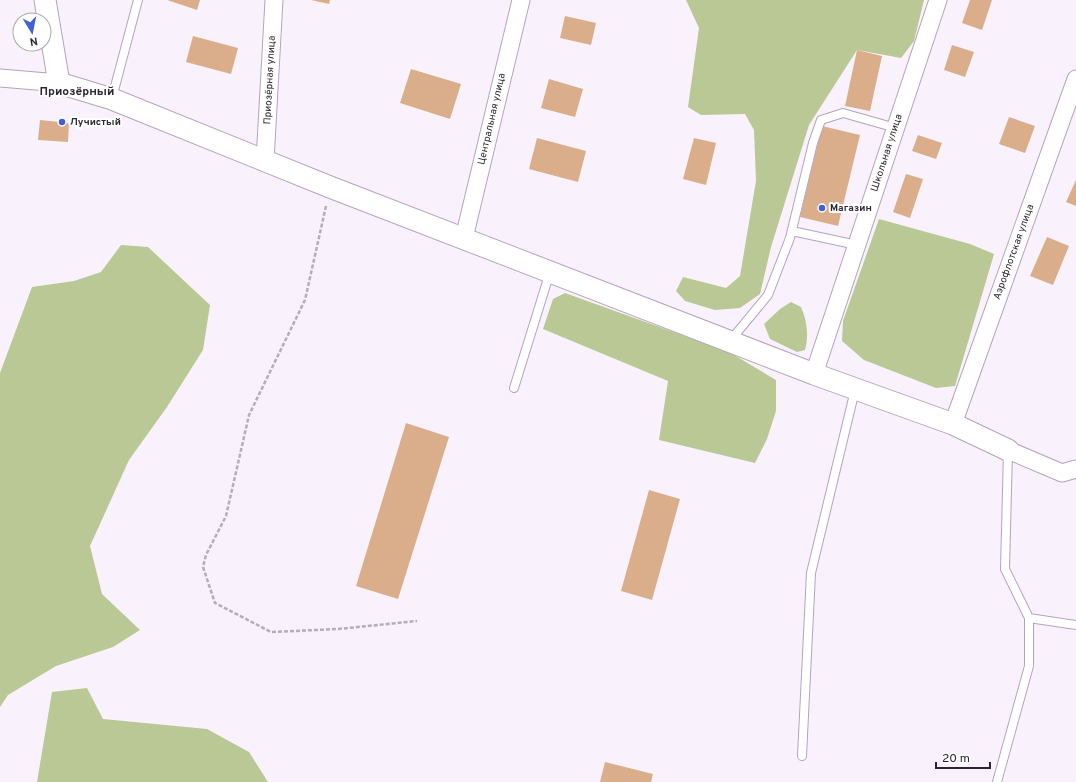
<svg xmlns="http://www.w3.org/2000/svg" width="1076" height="782" font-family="Overpass,sans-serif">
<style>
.forest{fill:#bac895}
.building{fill:#dbae8b}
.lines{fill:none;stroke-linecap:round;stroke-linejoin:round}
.service-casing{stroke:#b5a3bd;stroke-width:10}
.minor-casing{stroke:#b5a3bd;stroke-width:19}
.tertiary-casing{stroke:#b5a3bd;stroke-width:23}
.path{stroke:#b5aeb9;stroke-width:2.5;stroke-dasharray:4 2;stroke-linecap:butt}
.service{stroke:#fff;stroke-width:8}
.minor{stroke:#fff;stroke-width:17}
.tertiary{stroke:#fff;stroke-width:21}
.poi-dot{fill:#4061d3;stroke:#fff;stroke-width:1.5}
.labels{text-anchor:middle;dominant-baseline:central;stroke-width:4;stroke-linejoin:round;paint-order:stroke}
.street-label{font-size:10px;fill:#2d2630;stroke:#fff}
.poi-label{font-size:10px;font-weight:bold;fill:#2d2630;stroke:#fff;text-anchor:start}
.quarter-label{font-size:12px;font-weight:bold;fill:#2d2630;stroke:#fff}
</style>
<rect width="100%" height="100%" fill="#f9f2fd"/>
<path class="forest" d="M 686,0 L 924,0 L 914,41 L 901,58 L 857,50 L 809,125 L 771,247 L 760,294 L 740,308 L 715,310 L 685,301 L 676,291 L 683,277 L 726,288 L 740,276 L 756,181 L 754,130 L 745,114 L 701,115 L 688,107 L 699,28 Z
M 879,219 L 970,244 L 994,254 L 955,386 L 936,388 L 864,360 L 842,341 L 843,321 Z
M 121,245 L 148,247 L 210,305 L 203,350 L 167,407 L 129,460 L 90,546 L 102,594 L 140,630 L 113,647 L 56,666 L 8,695 L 0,707 L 0,373 L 32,287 L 74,281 L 101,272 Z
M 565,293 L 729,352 L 776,380 L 776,411 L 767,439 L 755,463 L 659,440 L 668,381 L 543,329 L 553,299 Z
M 791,302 L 801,307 C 807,320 809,336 805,350 L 797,352 L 770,339 L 764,324 L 780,309 Z
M 87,688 L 103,719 L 207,729 L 249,752 L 268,782 L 37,782 L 52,692 Z"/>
<path class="building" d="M 167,0 L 200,0 L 197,10 Z
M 311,0 L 330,0 L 329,4 Z
M 970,0 L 992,0 L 982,30 L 962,23 Z
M 565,16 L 596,23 L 591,45 L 560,38 Z
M 193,36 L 238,48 L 231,74 L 186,62 Z
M 952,45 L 974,52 L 965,77 L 944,70 Z
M 857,50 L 882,56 L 870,111 L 845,106 Z
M 411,69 L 461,84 L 450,119 L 400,103 Z
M 549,79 L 583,89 L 575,117 L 541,108 Z
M 1009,117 L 1035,126 L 1025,153 L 999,144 Z
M 40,120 L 69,123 L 68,142 L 38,140 Z
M 822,126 L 860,135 L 838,226 L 800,217 Z
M 918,135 L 942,143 L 936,159 L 912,151 Z
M 537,138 L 586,151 L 578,182 L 529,169 Z
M 694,138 L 716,143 L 706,185 L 683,179 Z
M 906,174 L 923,179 L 910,218 L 893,212 Z
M 1076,180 L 1076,206 L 1066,202 Z
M 1047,237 L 1069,246 L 1053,285 L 1030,276 Z
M 406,423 L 449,437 L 398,599 L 356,586 Z
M 649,490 L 680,499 L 652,600 L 621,591 Z
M 605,762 L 653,774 L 651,782 L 600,782 Z"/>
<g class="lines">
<g class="service-casing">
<path id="service" d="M 112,98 L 138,0
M 792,231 L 857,245
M 730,341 L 768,295 L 790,238 L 813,143 L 821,120 L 843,113 L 896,128
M 514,388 L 550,272
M 1029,618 L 1076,625
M 802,756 L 811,573 L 855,390
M 997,782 L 1029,666 L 1029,618 L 1005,569 L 1008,451"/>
</g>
<g class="minor-casing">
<path id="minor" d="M 0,78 L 59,83
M 265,161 L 274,0
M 464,238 L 521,0
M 814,374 L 938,0
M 953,424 L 1076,79
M 1008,450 L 1062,473 L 1076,469"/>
</g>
<g class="tertiary-casing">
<path id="tertiary" d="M 45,0 L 59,83 L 112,99 L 330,187 L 814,374 L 953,424 L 1008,450"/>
</g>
<path class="path" d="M 326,206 L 305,300 L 249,415 L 226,516 L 206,555 L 203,567 L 215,603 L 271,632 L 338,629 L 417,621"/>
<use href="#service" class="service"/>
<use href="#minor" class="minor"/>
<use href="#tertiary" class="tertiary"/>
</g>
<g class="poi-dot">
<circle cx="62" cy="122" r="4"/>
<circle cx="822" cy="208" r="4"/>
</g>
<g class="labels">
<g class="street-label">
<text transform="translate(270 80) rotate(-87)">Приозёрная улица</text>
<text transform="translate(492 119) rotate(-77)">Центральная улица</text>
<text transform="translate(887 153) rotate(-72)">Школьная улица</text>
<text transform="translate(1014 252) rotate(-70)">Аэрофлотская улица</text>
</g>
<g class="poi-label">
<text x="70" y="122">Лучистый</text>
<text x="830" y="208">Магазин</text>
</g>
<g class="quarter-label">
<text x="77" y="92">Приозёрный</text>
</g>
</g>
<g transform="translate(32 32) rotate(170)"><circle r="19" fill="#ffffff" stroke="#aba8ac"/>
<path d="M0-3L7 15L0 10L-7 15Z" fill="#4061d3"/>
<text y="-6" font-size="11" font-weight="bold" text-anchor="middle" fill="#2d2630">N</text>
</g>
<path d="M936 762v6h54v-6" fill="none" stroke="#2d2630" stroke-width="2"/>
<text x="942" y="762" font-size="12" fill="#2d2630" stroke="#ffffff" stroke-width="3" paint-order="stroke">20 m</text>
</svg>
